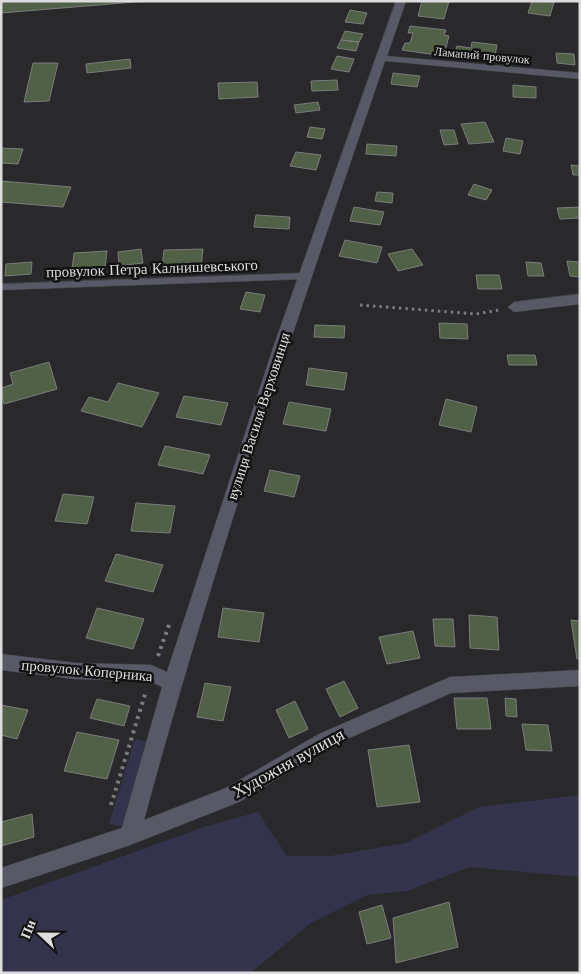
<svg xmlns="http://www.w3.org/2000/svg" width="581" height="974" font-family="'Libre Baskerville',serif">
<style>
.green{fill:#33344b}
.building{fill:#516147;stroke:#7b7c7a}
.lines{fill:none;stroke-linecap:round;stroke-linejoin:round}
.lane-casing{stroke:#464648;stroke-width:1}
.street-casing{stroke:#464648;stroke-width:1}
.path-far1{stroke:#7b7b7e;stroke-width:3;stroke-dasharray:2.5 4;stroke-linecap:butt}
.path{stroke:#7b7b7e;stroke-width:4;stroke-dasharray:3 4.5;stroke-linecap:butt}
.lane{fill:#585966;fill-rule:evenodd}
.street{fill:#585966;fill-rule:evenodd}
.labels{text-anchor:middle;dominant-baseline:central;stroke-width:5;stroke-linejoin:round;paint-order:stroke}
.far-street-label{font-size:12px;fill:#ddddde;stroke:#121213}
.street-label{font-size:15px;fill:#ddddde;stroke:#121213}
.near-street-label{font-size:18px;fill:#ddddde;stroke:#121213}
</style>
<rect width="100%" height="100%" fill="#29292c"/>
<path class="green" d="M 135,739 L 150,742 L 126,827 L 109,824 Z
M 580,795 L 580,877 L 470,867 L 407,891 L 367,895 L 311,923 L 250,973 L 1,973 L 1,900 L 204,827 L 258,812 L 287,856 L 330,856 L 406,843 L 479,807 Z"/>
<path class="building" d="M 1,1 L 147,1 L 1,13 Z
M 422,1 L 449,1 L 444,19 L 418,16 Z
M 532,1 L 554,2 L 550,16 L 528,13 Z
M 350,10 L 367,13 L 363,24 L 345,22 Z
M 410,26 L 446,30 L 444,35 L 449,36 L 445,51 L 439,50 L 437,55 L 402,50 L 405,43 L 410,43 L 413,33 L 408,33 Z
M 345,31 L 363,34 L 359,42 L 341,40 Z
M 341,40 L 359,42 L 356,51 L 337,48 Z
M 472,42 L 497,45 L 494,61 L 454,56 L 457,46 L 471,48 Z
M 556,53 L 574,54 L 575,65 L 557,63 Z
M 337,56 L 354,59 L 349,72 L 331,69 Z
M 130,59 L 131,68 L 87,73 L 86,64 Z
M 33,63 L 58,63 L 49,101 L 24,102 Z
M 393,73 L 420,76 L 417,87 L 391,84 Z
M 337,80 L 338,90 L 312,91 L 311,81 Z
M 257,82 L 258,97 L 219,99 L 218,83 Z
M 513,85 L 536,87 L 536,98 L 513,97 Z
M 318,102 L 320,110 L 296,113 L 294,105 Z
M 485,122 L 494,142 L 469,144 L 461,124 Z
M 310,127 L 325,129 L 322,139 L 307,137 Z
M 440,130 L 454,130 L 458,144 L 444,145 Z
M 506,138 L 523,141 L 520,154 L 503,151 Z
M 367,144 L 397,146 L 396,156 L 366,154 Z
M 1,148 L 23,149 L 18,164 L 1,163 Z
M 296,152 L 321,155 L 316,170 L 290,166 Z
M 571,165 L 580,166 L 580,175 L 573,175 Z
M 1,181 L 71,187 L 63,207 L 1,202 Z
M 474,184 L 492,190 L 486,200 L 468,195 Z
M 377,192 L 393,193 L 392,203 L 375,201 Z
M 354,207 L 384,212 L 380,225 L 350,221 Z
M 580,207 L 580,218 L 560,219 L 557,208 Z
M 256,215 L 290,217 L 289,229 L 254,227 Z
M 345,240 L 382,247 L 377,263 L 339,256 Z
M 141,249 L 143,263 L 119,266 L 118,252 Z
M 203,249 L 201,267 L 162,267 L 164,250 Z
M 412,249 L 423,265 L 398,271 L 388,254 Z
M 107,251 L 105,267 L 72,269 L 74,253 Z
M 567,261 L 580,262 L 580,277 L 570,276 Z
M 32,262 L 31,274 L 5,276 L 6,264 Z
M 526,262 L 541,263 L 544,276 L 528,276 Z
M 476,275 L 499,275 L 502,289 L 478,289 Z
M 246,292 L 265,295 L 260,312 L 240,309 Z
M 439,323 L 467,324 L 468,339 L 440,338 Z
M 315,325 L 345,326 L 344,338 L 314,337 Z
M 507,355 L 535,355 L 537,365 L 509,365 Z
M 49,362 L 57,389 L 4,404 L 1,388 L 13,384 L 10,373 Z
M 309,368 L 347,373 L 344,390 L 306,385 Z
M 118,383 L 159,393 L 142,427 L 81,411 L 89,397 L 108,402 Z
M 184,396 L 228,403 L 221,425 L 176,417 Z
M 446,399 L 477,407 L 471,432 L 439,425 Z
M 289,402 L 331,409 L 326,431 L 283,424 Z
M 165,446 L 210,455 L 203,474 L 158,465 Z
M 270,470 L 300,476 L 294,497 L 264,491 Z
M 63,494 L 94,497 L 87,524 L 55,521 Z
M 136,503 L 175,506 L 170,533 L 131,531 Z
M 116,554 L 163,565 L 153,592 L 105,581 Z
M 97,608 L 144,619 L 133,649 L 86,638 Z
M 223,608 L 264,613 L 259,642 L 218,637 Z
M 469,615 L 497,617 L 499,650 L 470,648 Z
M 433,619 L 453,619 L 455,647 L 435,646 Z
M 571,620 L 580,621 L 580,659 L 577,659 Z
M 413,631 L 420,658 L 387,664 L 379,637 Z
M 344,681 L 358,708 L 340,717 L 326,689 Z
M 205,683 L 231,687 L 223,721 L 197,717 Z
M 454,698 L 487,698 L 491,729 L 457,729 Z
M 505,698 L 516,699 L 517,717 L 506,716 Z
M 97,699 L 130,706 L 124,726 L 90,718 Z
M 295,701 L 308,729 L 289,738 L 276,710 Z
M 1,705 L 28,710 L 17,739 L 1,735 Z
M 522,724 L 548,725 L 552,751 L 526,750 Z
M 77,732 L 119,740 L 107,779 L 64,771 Z
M 409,745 L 420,802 L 377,807 L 368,750 Z
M 32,814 L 34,837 L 1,846 L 1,822 Z
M 449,902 L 458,947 L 396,963 L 393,918 Z
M 382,905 L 391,938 L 367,944 L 359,912 Z"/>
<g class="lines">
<g class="lane-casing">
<path id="lane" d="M 304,273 L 308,276 L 304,279 L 1,290 L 1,284 Z"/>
</g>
<g class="street-casing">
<path id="street" d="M 396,1 L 406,1 L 387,56 L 580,73 L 580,79 L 385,61 C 299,313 213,564 144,820 L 226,788 L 319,734 L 450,677 L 580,670 L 580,686 L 451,693 L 331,746 L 239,802 L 130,845 L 1,888 L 1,868 L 122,828 L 162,687 L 150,681 L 76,679 L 1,670 L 1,654 L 76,663 L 151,665 L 167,672 L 273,348 Z
M 580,294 L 580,304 L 514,312 L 508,307 L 514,302 Z"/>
</g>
<path class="path-far1" d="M 360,305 L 476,314 L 499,310"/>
<path class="path" d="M 158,656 L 170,622
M 111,805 L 146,691"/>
<use href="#lane" class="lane"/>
<use href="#street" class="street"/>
</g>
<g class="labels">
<g class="far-street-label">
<text transform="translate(482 55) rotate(5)">Ламаний провулок</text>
</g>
<g class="street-label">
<text transform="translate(152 268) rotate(-2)">провулок Петра Калнишевського</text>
<text transform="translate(258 416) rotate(-72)">вулиця Василя Верховинця</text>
<text transform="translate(87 670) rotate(5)">провулок Коперника</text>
</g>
<g class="near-street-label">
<text transform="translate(288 763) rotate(-29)">Художня вулиця</text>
</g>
</g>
<rect width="581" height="974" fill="none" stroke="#ddddde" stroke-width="5"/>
<g transform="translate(40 934) rotate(292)" stroke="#121213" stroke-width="4" paint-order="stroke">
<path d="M0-4L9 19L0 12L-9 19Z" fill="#ddddde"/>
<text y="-8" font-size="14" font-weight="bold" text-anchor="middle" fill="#ddddde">Пн</text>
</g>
</svg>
